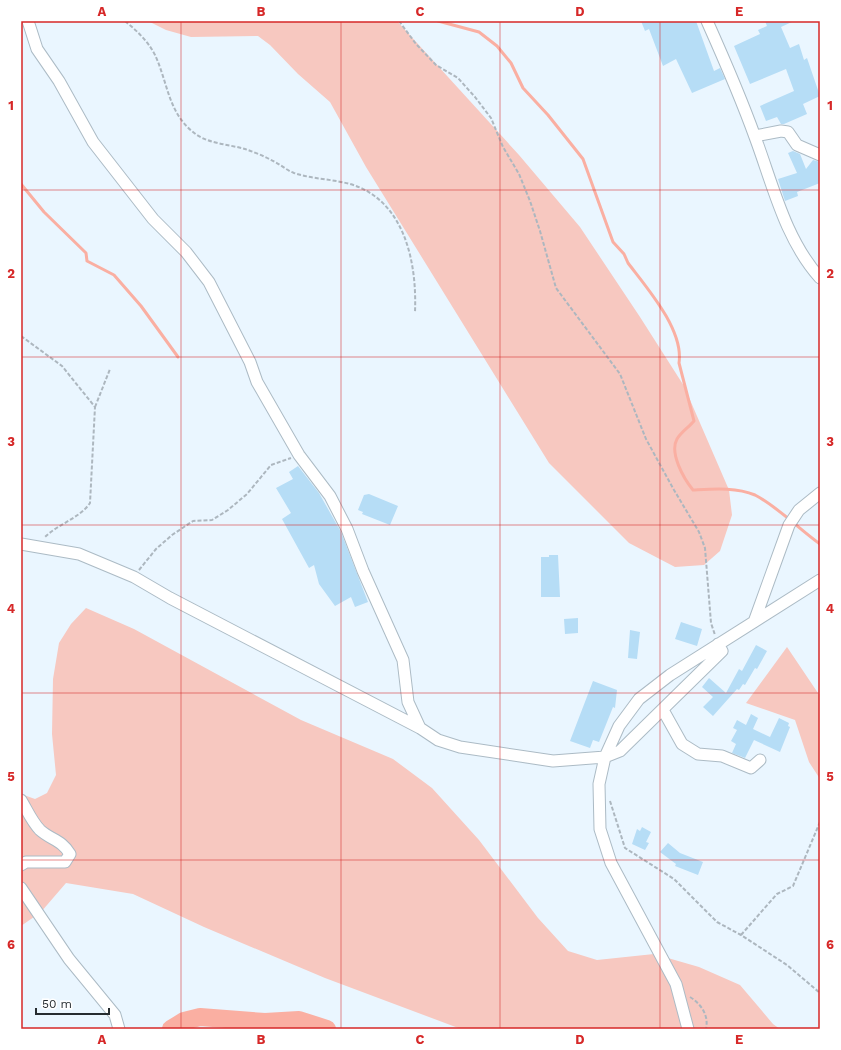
<svg xmlns="http://www.w3.org/2000/svg" width="841" height="1050" font-family="'Work Sans',sans-serif">
<style>
.green{fill:#f7c8c0}
.lines{fill:none;stroke-linecap:round;stroke-linejoin:round}
.stream{stroke:#faafa2;stroke-width:3}
.river{stroke:#faafa2;stroke-width:18}
.building{fill:#b6ddf6}
.minor-casing{stroke:#acbbc5;stroke-width:13}
.path{stroke:#adb7bf;stroke-width:2;stroke-dasharray:4 2;stroke-linecap:butt}
.minor{stroke:#fff;stroke-width:11}
.grid{fill:none;stroke:#d62828;stroke-width:1;stroke-opacity:0.55}
.neatline{fill:none;stroke:#d62828;stroke-width:1.5}
.grid-label{font-size:13px;text-anchor:middle;font-weight:bold;fill:#d62828}
</style>
<rect width="100%" height="100%" fill="#eaf6ff"/>
<path class="green" d="M 148,21 L 397,21 L 519,155 L 580,227 L 640,317 L 684,386 L 729,490 L 732,515 L 720,551 L 704,565 L 675,567 L 629,543 L 549,463 L 366,167 L 330,102 L 298,74 L 270,45 L 258,36 L 191,37 L 166,30 Z
M 86,608 L 134,629 L 301,720 L 393,759 L 432,788 L 479,840 L 538,918 L 568,951 L 597,960 L 654,954 L 699,967 L 740,985 L 773,1024 L 780,1029 L 461,1029 L 325,978 L 204,927 L 133,894 L 66,883 L 41,912 L 21,926 L 21,794 L 35,799 L 47,793 L 56,775 L 52,734 L 53,679 L 59,643 L 71,624 Z
M 787,647 L 820,696 L 820,779 L 809,762 L 795,720 L 746,703 Z"/>
<g class="lines">
<path class="stream" d="M 438,21 L 479,32 L 497,46 L 511,63 L 523,88 L 548,115 L 583,159 L 613,242 L 624,254 L 628,263 C 647,288 684,330 679,363 L 694,421 C 689,427 681,432 677,439 C 669,453 684,479 693,490 C 713,489 736,487 755,495 C 778,507 799,529 820,544
M 21,184 L 44,212 L 86,253 L 87,261 L 114,275 L 141,306 L 178,357"/>
<path class="river" d="M 171,1029 L 184,1021 L 200,1017 L 265,1022 L 299,1020 L 327,1029"/>
</g>
<path class="building" d="M 641,21 L 696,21 L 714,71 L 720,68 L 725,79 L 692,93 L 676,59 L 663,66 L 649,29 L 645,31 Z
M 765,21 L 794,21 L 781,27 L 790,48 L 799,44 L 804,60 L 807,58 L 820,96 L 803,104 L 807,114 L 784,124 L 781,124 L 777,117 L 766,121 L 760,106 L 794,91 L 786,69 L 750,84 L 734,46 L 760,34 L 758,30 L 767,26 Z
M 793,151 L 800,154 L 806,169 L 813,160 L 820,162 L 820,183 L 797,192 L 798,196 L 785,201 L 778,179 L 797,173 L 788,153 Z
M 298,466 L 319,493 L 341,532 L 368,602 L 355,607 L 351,597 L 335,606 L 319,584 L 314,565 L 309,568 L 282,519 L 291,513 L 276,488 L 293,479 L 289,472 Z
M 369,494 L 398,506 L 390,525 L 362,514 L 363,512 L 358,510 L 364,495 Z
M 549,555 L 558,555 L 560,597 L 541,597 L 541,557 L 549,557 Z
M 578,618 L 578,633 L 565,634 L 564,619 Z
M 681,622 L 702,629 L 697,646 L 675,639 Z
M 630,630 L 640,632 L 637,659 L 628,658 Z
M 756,645 L 767,651 L 757,669 L 755,668 L 745,685 L 743,684 L 739,690 L 737,689 L 713,716 L 703,707 L 713,697 L 702,687 L 709,678 L 726,693 L 739,669 L 742,671 Z
M 593,681 L 617,690 L 615,708 L 613,707 L 599,742 L 593,740 L 590,748 L 570,741 Z
M 751,714 L 758,718 L 753,729 L 770,737 L 779,718 L 789,723 L 788,726 L 790,727 L 780,752 L 754,740 L 745,758 L 732,753 L 736,744 L 731,741 L 737,730 L 733,728 L 737,720 L 746,725 Z
M 642,827 L 651,832 L 646,842 L 649,843 L 645,850 L 632,844 L 637,829 L 640,831 Z
M 668,843 L 680,853 L 703,862 L 698,875 L 675,866 L 676,864 L 660,852 Z"/>
<g class="lines">
<g class="minor-casing">
<path id="minor" d="M 28,21 L 37,49 L 59,81 L 93,142 L 153,219 L 186,252 L 209,282 L 250,362 L 257,382 L 299,455 L 330,496 L 347,529 L 363,571 L 403,660 L 408,702 L 420,728
M 707,21 C 724,59 741,98 755,137 C 773,185 785,239 820,278
M 755,136 L 781,131 L 788,132 L 797,145 L 820,155
M 21,544 L 79,554 L 134,577 L 170,598 L 420,728 L 438,740 L 460,747 L 553,761 L 605,757 L 620,751 L 722,651 L 718,644
M 754,622 L 789,525 L 799,510 L 820,493
M 663,710 L 682,744 L 698,754 L 722,756 L 751,768 L 760,760
M 21,800 C 27,810 32,822 40,830 C 51,840 62,840 70,854 L 65,862 L 26,862 L 21,865
M 21,888 L 69,959 L 115,1015 L 119,1029
M 688,1029 L 676,984 L 611,863 L 600,829 L 599,784 L 605,757 L 619,726 L 639,699 L 670,675 L 820,580"/>
</g>
<path class="path" d="M 125,21 C 137,31 148,41 155,55 C 168,83 168,112 193,132 C 207,144 228,144 245,149 C 254,152 264,156 273,161 C 280,164 286,170 294,173 C 312,179 332,179 350,184 C 405,200 417,263 415,312
M 399,21 L 416,44 L 436,65 L 458,78 L 475,97 L 491,118 L 503,147 L 519,174 L 530,201 L 540,231 L 556,288 L 620,374 L 646,439 L 674,490 L 699,532 L 705,548 L 711,623 L 715,635
M 21,336 L 62,366 L 95,407 L 90,503 C 80,518 58,524 45,537
M 95,407 L 110,369
M 139,570 L 156,549 L 172,535 L 193,521 L 212,520 L 228,510 L 247,494 L 271,465 L 291,458
M 610,801 L 625,848 L 674,879 L 717,922 L 741,935 L 787,965 L 820,993
M 741,935 L 777,894 L 793,886 L 820,822
M 690,997 C 701,1004 709,1015 706,1029"/>
<use href="#minor" class="minor"/>
</g>
<path class="grid" d="M 181,21 L 181,1029M 341,21 L 341,1029M 500,21 L 500,1029M 660,21 L 660,1029M 21,190 L 820,190M 21,357 L 820,357M 21,525 L 820,525M 21,693 L 820,693M 21,860 L 820,860"/>
<rect width="841" height="1050" fill="none" stroke="#ffffff" stroke-width="44"/>
<path d="M36 1008v6h73v-6" fill="none" stroke="#262c30" stroke-width="2"/>
<text x="42" y="1008" font-size="12" fill="#262c30" stroke="#ffffff" stroke-width="3" paint-order="stroke">50 m</text>
<rect x="22" y="22" width="797" height="1006" class="neatline"/>
<g class="grid-label">
<text x="102" y="16">A</text>
<text x="261" y="16">B</text>
<text x="420" y="16">C</text>
<text x="580" y="16">D</text>
<text x="739" y="16">E</text>
<text x="11" y="110">1</text>
<text x="830" y="110">1</text>
<text x="11" y="278">2</text>
<text x="830" y="278">2</text>
<text x="11" y="446">3</text>
<text x="830" y="446">3</text>
<text x="11" y="613">4</text>
<text x="830" y="613">4</text>
<text x="11" y="781">5</text>
<text x="830" y="781">5</text>
<text x="11" y="949">6</text>
<text x="830" y="949">6</text>
<text x="102" y="1044">A</text>
<text x="261" y="1044">B</text>
<text x="420" y="1044">C</text>
<text x="580" y="1044">D</text>
<text x="739" y="1044">E</text>
</g>
</svg>
